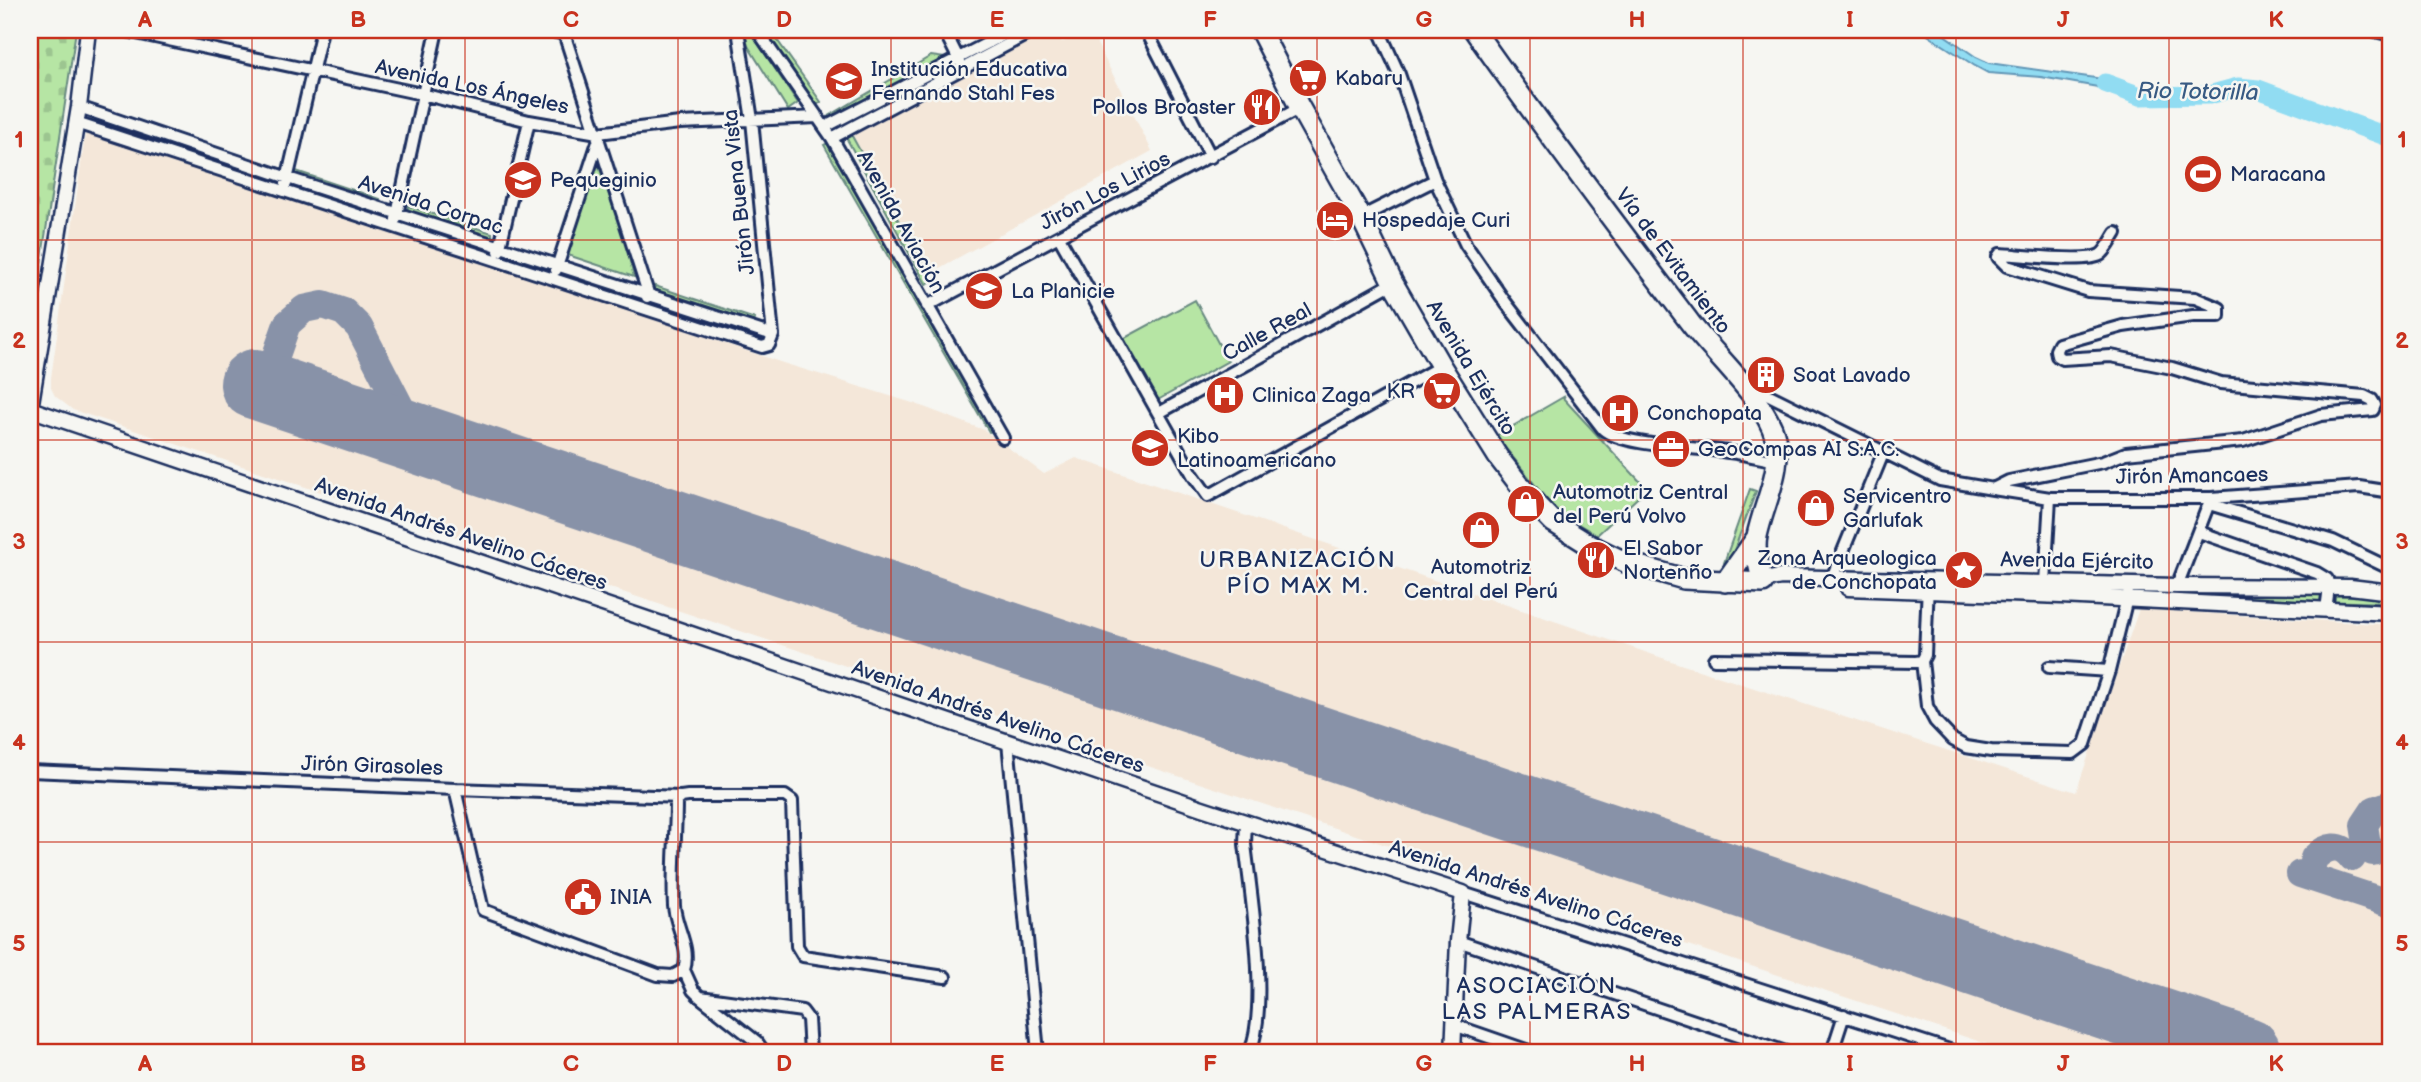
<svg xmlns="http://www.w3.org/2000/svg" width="2421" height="1082" viewBox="0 0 2421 1082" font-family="'Balsamiq Sans',sans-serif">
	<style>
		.built { fill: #f4e7d9 }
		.green { fill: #b6e5a4; stroke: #688a81; stroke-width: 2 }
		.cemetery { fill: url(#cemetery-stones); stroke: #688a81; stroke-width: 2 }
		.water { fill: #91dcf2; stroke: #6297b7; stroke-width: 2 }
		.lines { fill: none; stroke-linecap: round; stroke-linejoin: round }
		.river { stroke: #91dcf2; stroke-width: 19 }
		.taxiway { stroke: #8892a8; stroke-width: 28 }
		.runway { stroke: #8892a8; stroke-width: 70 }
		.street-casing { stroke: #1b2f5e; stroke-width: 16 }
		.secondary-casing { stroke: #1b2f5e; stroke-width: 19 }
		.highway-casing { stroke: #1b2f5e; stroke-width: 24 }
		.street { stroke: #f6f6f2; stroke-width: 10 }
		.secondary { stroke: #f6f6f2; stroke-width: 14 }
		.highway { stroke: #f6f6f2; stroke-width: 19 }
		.grid { fill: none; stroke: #c8321e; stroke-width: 2; stroke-opacity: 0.55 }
		.labels { text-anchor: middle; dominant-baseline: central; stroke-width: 5; stroke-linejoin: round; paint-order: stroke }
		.poi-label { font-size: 21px; fill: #1b2f5e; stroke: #f6f6f2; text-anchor: start }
		.street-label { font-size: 21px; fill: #1b2f5e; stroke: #f6f6f2 }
		.water-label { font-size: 23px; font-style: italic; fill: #385a83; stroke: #f6f6f2 }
		.neighbourhood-label { font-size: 23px; letter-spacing: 2px; fill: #1b2f5e; stroke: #f6f6f2 }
		.neatline { fill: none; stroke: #c8321e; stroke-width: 2.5 }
		.grid-label { font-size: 23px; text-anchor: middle; font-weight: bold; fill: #c8321e }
	</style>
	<defs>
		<pattern id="cemetery-stones" width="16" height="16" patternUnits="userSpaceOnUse" patternTransform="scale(1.75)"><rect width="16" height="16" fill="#b6e5a4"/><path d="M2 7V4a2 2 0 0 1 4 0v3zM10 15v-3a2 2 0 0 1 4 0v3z" fill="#9cc590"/></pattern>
	</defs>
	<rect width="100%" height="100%" fill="#f6f6f2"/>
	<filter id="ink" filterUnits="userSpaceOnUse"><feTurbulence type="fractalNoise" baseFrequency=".0143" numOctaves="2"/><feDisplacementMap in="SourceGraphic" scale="14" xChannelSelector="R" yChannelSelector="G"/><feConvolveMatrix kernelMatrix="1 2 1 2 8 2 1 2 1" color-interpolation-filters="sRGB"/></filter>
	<g filter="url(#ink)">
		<!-- built -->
		<path class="built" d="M 1049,30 L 1055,30 L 1062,42 L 1091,32 L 1152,151 L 932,272 L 927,271 L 852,134 Z
			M 86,129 L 783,363 L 916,404 L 984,430 L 1044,474 L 1076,458 L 1683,665 L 2076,792 L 2139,609 L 2391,625 L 2391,1052 L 2011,1052 L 73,410 L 55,396 L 51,388 L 51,378 Z"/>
		<!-- green -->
		<path class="green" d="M 741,30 L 749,30 L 798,103 L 788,110 L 743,38 Z
			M 763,30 L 770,30 L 821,102 L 815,106 Z
			M 931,56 L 945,58 L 838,117 L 829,116 Z
			M 95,120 L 270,175 L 269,181 L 93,124 Z
			M 847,127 L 932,281 L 926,284 L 842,130 Z
			M 830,142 L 995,431 L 989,432 L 824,145 Z
			M 594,152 L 625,241 L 634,277 L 565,254 Z
			M 296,171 L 380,199 L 380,202 L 294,177 Z
			M 408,206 L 492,233 L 492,236 L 490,239 L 407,211 Z
			M 655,286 L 755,319 L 754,325 L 653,293 Z
			M 1195,300 L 1228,361 L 1156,401 L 1123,339 Z
			M 656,302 L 752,334 L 752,338 L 653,307 Z
			M 1565,396 L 1563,398 L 1647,489 L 1597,535 L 1556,511 L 1496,436 Z
			M 1750,489 L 1756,491 L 1727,569 L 1724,563 Z
			M 2235,592 L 2391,597 L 2391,603 L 2234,599 L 2233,597 Z"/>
		<!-- cemetery -->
		<path class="cemetery" d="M 30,30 L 76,30 L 30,337 Z"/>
		<!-- water -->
		<path class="water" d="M 1920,30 L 1937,30 L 1976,57 L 1989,63 L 2103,79 L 2128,86 L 2128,95 L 2109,89 L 2041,77 L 1988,73 L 1975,66 Z"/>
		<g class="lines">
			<!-- river -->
			<path class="river" d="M 2105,83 L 2140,96 L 2209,95 L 2238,87 L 2258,89 L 2391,138"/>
			<!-- taxiway -->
			<path class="taxiway" d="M 265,387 L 287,324 L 304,309 L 323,305 L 344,312 L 359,327 L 407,420 L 426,441
				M 2373,852 L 2367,844 L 2364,825 L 2374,810 L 2391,804
				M 2300,874 L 2391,904
				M 2309,877 L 2314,858 C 2327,846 2340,842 2352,858"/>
			<!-- runway -->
			<path class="runway" d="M 255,384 L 2246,1052"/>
			<!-- street casing -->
			<g class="street-casing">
				<path id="street" d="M 122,30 L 422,94 L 529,121 L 598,133 L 680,123 L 818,117
					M 546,30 L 565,34
					M 563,30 L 648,293 L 647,297
					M 757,30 L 832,138 L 1003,438
					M 944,30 L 960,62
					M 1146,30 L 1211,157
					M 1379,30 L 1399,74 L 1435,180 L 1466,245 L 1506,303 L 1603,429 C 1623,447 1700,447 1729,452 C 1745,454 1761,458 1777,461
					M 2375,31 L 2391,35
					M 79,107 L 288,178 L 773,335
					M 76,123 L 762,347 L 769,345 L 773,335 L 752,120 L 738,30
					M 825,127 L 1013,30
					M 832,138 L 1035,30
					M 286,184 L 322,30
					M 1361,217 L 1435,180
					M 396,219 L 437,30
					M 1059,237 L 1193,475 L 1208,496 L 1441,366
					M 499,251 L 529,121
					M 556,270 L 599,139
					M 927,306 L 1300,108
					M 1749,385 L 1940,480 L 1993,489 L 2009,481 L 2103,462 L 2126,453 L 2243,441 L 2321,415 L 2373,410 L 2375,405 L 2372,400 L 2364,396 L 2221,383 L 2172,368 L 2111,356 L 2062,359 L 2057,356 L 2056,350 L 2059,344 L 2123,326 L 2193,316 L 2219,316 L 2219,308 L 2195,298 L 2088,291 L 2007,266 L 1998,257 L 2000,254 C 2020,255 2086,263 2100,255 C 2106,252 2112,239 2116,233
					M 1159,413 L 1393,283
					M 1993,489 L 2050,498 L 2211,498 L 2359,487 L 2391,492
					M 2209,504 L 2333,541 L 2391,569
					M 2199,532 L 2317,573 L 2327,579 L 2329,587 L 2326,610
					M 1832,578 L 1884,451
					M 2045,583 L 2050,498
					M 2177,586 L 2211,498
					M 1714,659 L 1916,662 L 1922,661 L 1925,655 L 1928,584
					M 1922,661 L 1927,706 L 1935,721 L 1953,740 L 1966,747 L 1991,751 L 2073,753 L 2085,744 L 2109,671 L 2128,594
					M 2049,667 L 2109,671
					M 1008,742 L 1038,1052
					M 30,771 L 455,789 L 483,910 L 658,975 L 673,976 L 684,970 C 691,947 676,929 674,906 C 672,872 676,836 676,801 L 681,797 L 688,796 L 785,796 L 792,801 L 797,946 L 803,956 L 945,977
					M 455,789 L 681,797
					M 1246,822 L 1245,844 C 1251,896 1269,1005 1250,1052
					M 1463,893 L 1956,1052
					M 1458,941 L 1786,1052
					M 684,970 L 693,990 L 700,997 L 802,1011 L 808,1019 L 810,1052
					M 700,997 L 757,1042 L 764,1052
					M 1454,1025 L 1532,1052
					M 1832,1052 L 1844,1015"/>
			</g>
			<!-- secondary casing -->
			<g class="secondary-casing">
				<path id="secondary" d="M 88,30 L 79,107 L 30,409 L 1202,808 L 1463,893 L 1458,941 L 1453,1052
					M 1763,583 L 1770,579 L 1781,577 L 2177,586 L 2350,587 L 2391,592
					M 1848,588 L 2061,596 L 2391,613"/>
			</g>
			<!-- highway casing -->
			<g class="highway-casing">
				<path id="highway" d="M 1260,30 L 1300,108 L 1361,217 L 1393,283 L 1441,366 L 1498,457 L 1529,497 L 1553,522 L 1588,544 L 1625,562 L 1684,579 L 1763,583 C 1759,567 1754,552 1757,536 C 1764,501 1787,464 1772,428 C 1757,393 1715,355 1691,324 C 1617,226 1544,130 1474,30
					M 1725,582 L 1757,537"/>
			</g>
			<!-- street -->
			<use href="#street" class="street"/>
			<!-- secondary -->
			<use href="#secondary" class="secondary"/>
			<!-- highway -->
			<use href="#highway" class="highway"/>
		</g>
	</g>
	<!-- grid -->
	<path class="grid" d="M 252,30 L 252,1052M 465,30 L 465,1052M 678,30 L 678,1052M 891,30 L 891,1052M 1104,30 L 1104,1052M 1317,30 L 1317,1052M 1530,30 L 1530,1052M 1743,30 L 1743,1052M 1956,30 L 1956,1052M 2169,30 L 2169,1052M 30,240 L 2391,240M 30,440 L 2391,440M 30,642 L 2391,642M 30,842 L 2391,842"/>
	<!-- icons -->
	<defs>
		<g id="supermarket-disc" transform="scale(2.0125)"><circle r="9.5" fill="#c8321e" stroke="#f6f6f2"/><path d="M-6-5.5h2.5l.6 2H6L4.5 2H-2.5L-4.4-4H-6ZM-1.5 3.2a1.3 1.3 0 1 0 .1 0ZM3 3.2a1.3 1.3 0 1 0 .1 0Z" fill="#fff"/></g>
		<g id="school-disc" transform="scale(2.0125)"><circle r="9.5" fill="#c8321e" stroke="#f6f6f2"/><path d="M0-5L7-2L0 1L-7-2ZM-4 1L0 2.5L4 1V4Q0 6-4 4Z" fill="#fff"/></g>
		<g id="restaurant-disc" transform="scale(2.0125)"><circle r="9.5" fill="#c8321e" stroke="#f6f6f2"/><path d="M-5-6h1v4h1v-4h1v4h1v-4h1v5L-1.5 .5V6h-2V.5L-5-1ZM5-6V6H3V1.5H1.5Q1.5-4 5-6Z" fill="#fff"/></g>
		<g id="stadium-disc" transform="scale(2.0125)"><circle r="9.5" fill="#c8321e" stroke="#f6f6f2"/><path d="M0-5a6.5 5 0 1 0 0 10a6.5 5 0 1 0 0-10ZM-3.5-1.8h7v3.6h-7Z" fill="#fff"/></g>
		<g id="hotel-disc" transform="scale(2.0125)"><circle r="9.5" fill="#c8321e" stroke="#f6f6f2"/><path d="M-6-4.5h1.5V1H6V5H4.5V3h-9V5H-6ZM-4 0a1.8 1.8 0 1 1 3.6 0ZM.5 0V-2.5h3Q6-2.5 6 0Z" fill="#fff"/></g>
		<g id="building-disc" transform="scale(2.0125)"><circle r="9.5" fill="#c8321e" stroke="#f6f6f2"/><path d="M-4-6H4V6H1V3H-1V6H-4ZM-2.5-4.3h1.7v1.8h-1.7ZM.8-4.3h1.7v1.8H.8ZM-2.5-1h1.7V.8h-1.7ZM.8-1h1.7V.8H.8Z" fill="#fff"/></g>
		<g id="hospital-disc" transform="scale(2.0125)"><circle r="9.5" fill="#c8321e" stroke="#f6f6f2"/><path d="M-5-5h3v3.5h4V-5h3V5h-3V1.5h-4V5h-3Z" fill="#fff"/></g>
		<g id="office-disc" transform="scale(2.0125)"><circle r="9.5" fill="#c8321e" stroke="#f6f6f2"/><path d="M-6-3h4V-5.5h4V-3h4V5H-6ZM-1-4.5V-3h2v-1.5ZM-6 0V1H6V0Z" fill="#fff"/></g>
		<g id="shop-disc" transform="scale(2.0125)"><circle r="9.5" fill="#c8321e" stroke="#f6f6f2"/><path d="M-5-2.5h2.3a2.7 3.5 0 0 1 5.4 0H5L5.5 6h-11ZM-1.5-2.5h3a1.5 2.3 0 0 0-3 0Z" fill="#fff"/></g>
		<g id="sight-disc" transform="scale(2.0125)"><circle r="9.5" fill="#c8321e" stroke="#f6f6f2"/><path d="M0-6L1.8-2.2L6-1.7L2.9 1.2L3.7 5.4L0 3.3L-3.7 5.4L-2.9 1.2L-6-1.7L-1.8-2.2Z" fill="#fff"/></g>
		<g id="civic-disc" transform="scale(2.0125)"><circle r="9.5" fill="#c8321e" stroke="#f6f6f2"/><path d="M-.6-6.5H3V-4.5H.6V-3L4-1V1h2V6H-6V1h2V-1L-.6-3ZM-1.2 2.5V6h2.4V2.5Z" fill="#fff"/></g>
	</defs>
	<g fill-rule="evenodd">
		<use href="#supermarket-disc" x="1308" y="78"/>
		<use href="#school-disc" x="844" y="81"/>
		<use href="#restaurant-disc" x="1262" y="107"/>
		<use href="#stadium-disc" x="2203" y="174"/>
		<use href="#school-disc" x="523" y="180"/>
		<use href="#hotel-disc" x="1335" y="220"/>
		<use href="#school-disc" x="984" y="291"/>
		<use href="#building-disc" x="1766" y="375"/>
		<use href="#supermarket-disc" x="1442" y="391"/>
		<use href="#hospital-disc" x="1225" y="395"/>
		<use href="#hospital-disc" x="1620" y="413"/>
		<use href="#school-disc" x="1150" y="448"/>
		<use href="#office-disc" x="1671" y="449"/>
		<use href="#shop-disc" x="1526" y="504"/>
		<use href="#shop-disc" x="1816" y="508"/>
		<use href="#shop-disc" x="1481" y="530"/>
		<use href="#restaurant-disc" x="1596" y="560"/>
		<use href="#sight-disc" x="1964" y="570"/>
		<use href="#civic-disc" x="583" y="897"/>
	</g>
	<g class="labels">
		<!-- poi labels -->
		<g class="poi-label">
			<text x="871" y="69">Institución Educativa<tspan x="871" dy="24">Fernando Stahl Fes</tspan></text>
			<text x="1335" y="78">Kabaru</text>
			<text x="1235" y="107" text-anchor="end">Pollos Broaster</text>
			<text x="2230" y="174">Maracana</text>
			<text x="550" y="180">Pequeginio</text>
			<text x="1362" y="220">Hospedaje Curi</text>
			<text x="1011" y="291">La Planicie</text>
			<text x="1793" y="375">Soat Lavado</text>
			<text x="1415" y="391" text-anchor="end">KR</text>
			<text x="1252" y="395">Clinica Zaga</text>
			<text x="1647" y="413">Conchopata</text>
			<text x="1177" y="436">Kibo<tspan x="1177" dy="24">Latinoamericano</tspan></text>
			<text x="1698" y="449">GeoCompas AI S.A.C.</text>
			<text x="1553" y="492">Automotriz Central<tspan x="1553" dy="24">del Perú Volvo</tspan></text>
			<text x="1843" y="496">Servicentro<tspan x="1843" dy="24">Garlufak</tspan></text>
			<text x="1623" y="548">El Sabor<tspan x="1623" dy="24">Nortenño</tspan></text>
			<text x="1937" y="558" text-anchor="end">Zona Arqueologica<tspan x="1937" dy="24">de Conchopata</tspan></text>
			<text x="1481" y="567" text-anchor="middle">Automotriz<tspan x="1481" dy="24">Central del Perú</tspan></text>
			<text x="610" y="897">INIA</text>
		</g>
		<!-- street labels -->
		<g class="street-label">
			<text transform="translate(472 87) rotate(12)">Avenida Los Ángeles</text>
			<text transform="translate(1105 191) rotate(-28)">Jirón Los Lirios</text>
			<text transform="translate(739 192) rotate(-96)">Jirón Buena Vista</text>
			<text transform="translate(431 205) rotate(18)">Avenida Corpac</text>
			<text transform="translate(901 222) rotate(61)">Avenida Aviación</text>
			<text transform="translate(1673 261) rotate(53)">Vía de Evitamiento</text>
			<text transform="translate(1267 332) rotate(-29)">Calle Real</text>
			<text transform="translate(1471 368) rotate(59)">Avenida Ejército</text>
			<text transform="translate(2192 476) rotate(-1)">Jirón Amancaes</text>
			<text transform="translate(461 534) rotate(19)">Avenida Andrés Avelino Cáceres</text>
			<text transform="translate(2077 561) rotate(1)">Avenida Ejército</text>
			<text transform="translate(998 717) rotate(19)">Avenida Andrés Avelino Cáceres</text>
			<text transform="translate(372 766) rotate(2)">Jirón Girasoles</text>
			<text transform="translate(1536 894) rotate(18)">Avenida Andrés Avelino Cáceres</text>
		</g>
		<!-- water labels -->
		<g class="water-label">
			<text transform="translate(2198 92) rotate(1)">Rio Totorilla</text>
		</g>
		<!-- neighbourhood labels -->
		<g class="neighbourhood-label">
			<text x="1298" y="560">URBANIZACIÓN<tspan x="1298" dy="26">PÍO MAX M.</tspan></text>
			<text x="1537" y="986">ASOCIACIÓN<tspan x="1537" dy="26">LAS PALMERAS</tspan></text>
		</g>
	</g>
	<!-- margin -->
	<rect width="2421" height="1082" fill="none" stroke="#f6f6f2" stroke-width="77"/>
	<rect x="38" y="38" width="2344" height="1006" class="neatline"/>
	<g class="grid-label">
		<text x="145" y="27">A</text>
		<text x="358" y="27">B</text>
		<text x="571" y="27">C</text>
		<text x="784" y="27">D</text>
		<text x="997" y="27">E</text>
		<text x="1210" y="27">F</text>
		<text x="1424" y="27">G</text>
		<text x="1637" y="27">H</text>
		<text x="1850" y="27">I</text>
		<text x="2063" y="27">J</text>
		<text x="2276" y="27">K</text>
		<text x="19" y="147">1</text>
		<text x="2402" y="147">1</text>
		<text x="19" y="348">2</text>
		<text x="2402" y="348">2</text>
		<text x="19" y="549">3</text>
		<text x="2402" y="549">3</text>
		<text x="19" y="750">4</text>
		<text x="2402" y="750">4</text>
		<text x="19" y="951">5</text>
		<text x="2402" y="951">5</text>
		<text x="145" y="1071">A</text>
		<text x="358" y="1071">B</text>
		<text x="571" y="1071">C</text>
		<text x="784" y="1071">D</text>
		<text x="997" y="1071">E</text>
		<text x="1210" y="1071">F</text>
		<text x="1424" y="1071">G</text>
		<text x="1637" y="1071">H</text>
		<text x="1850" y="1071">I</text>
		<text x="2063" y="1071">J</text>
		<text x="2276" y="1071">K</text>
	</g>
</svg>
